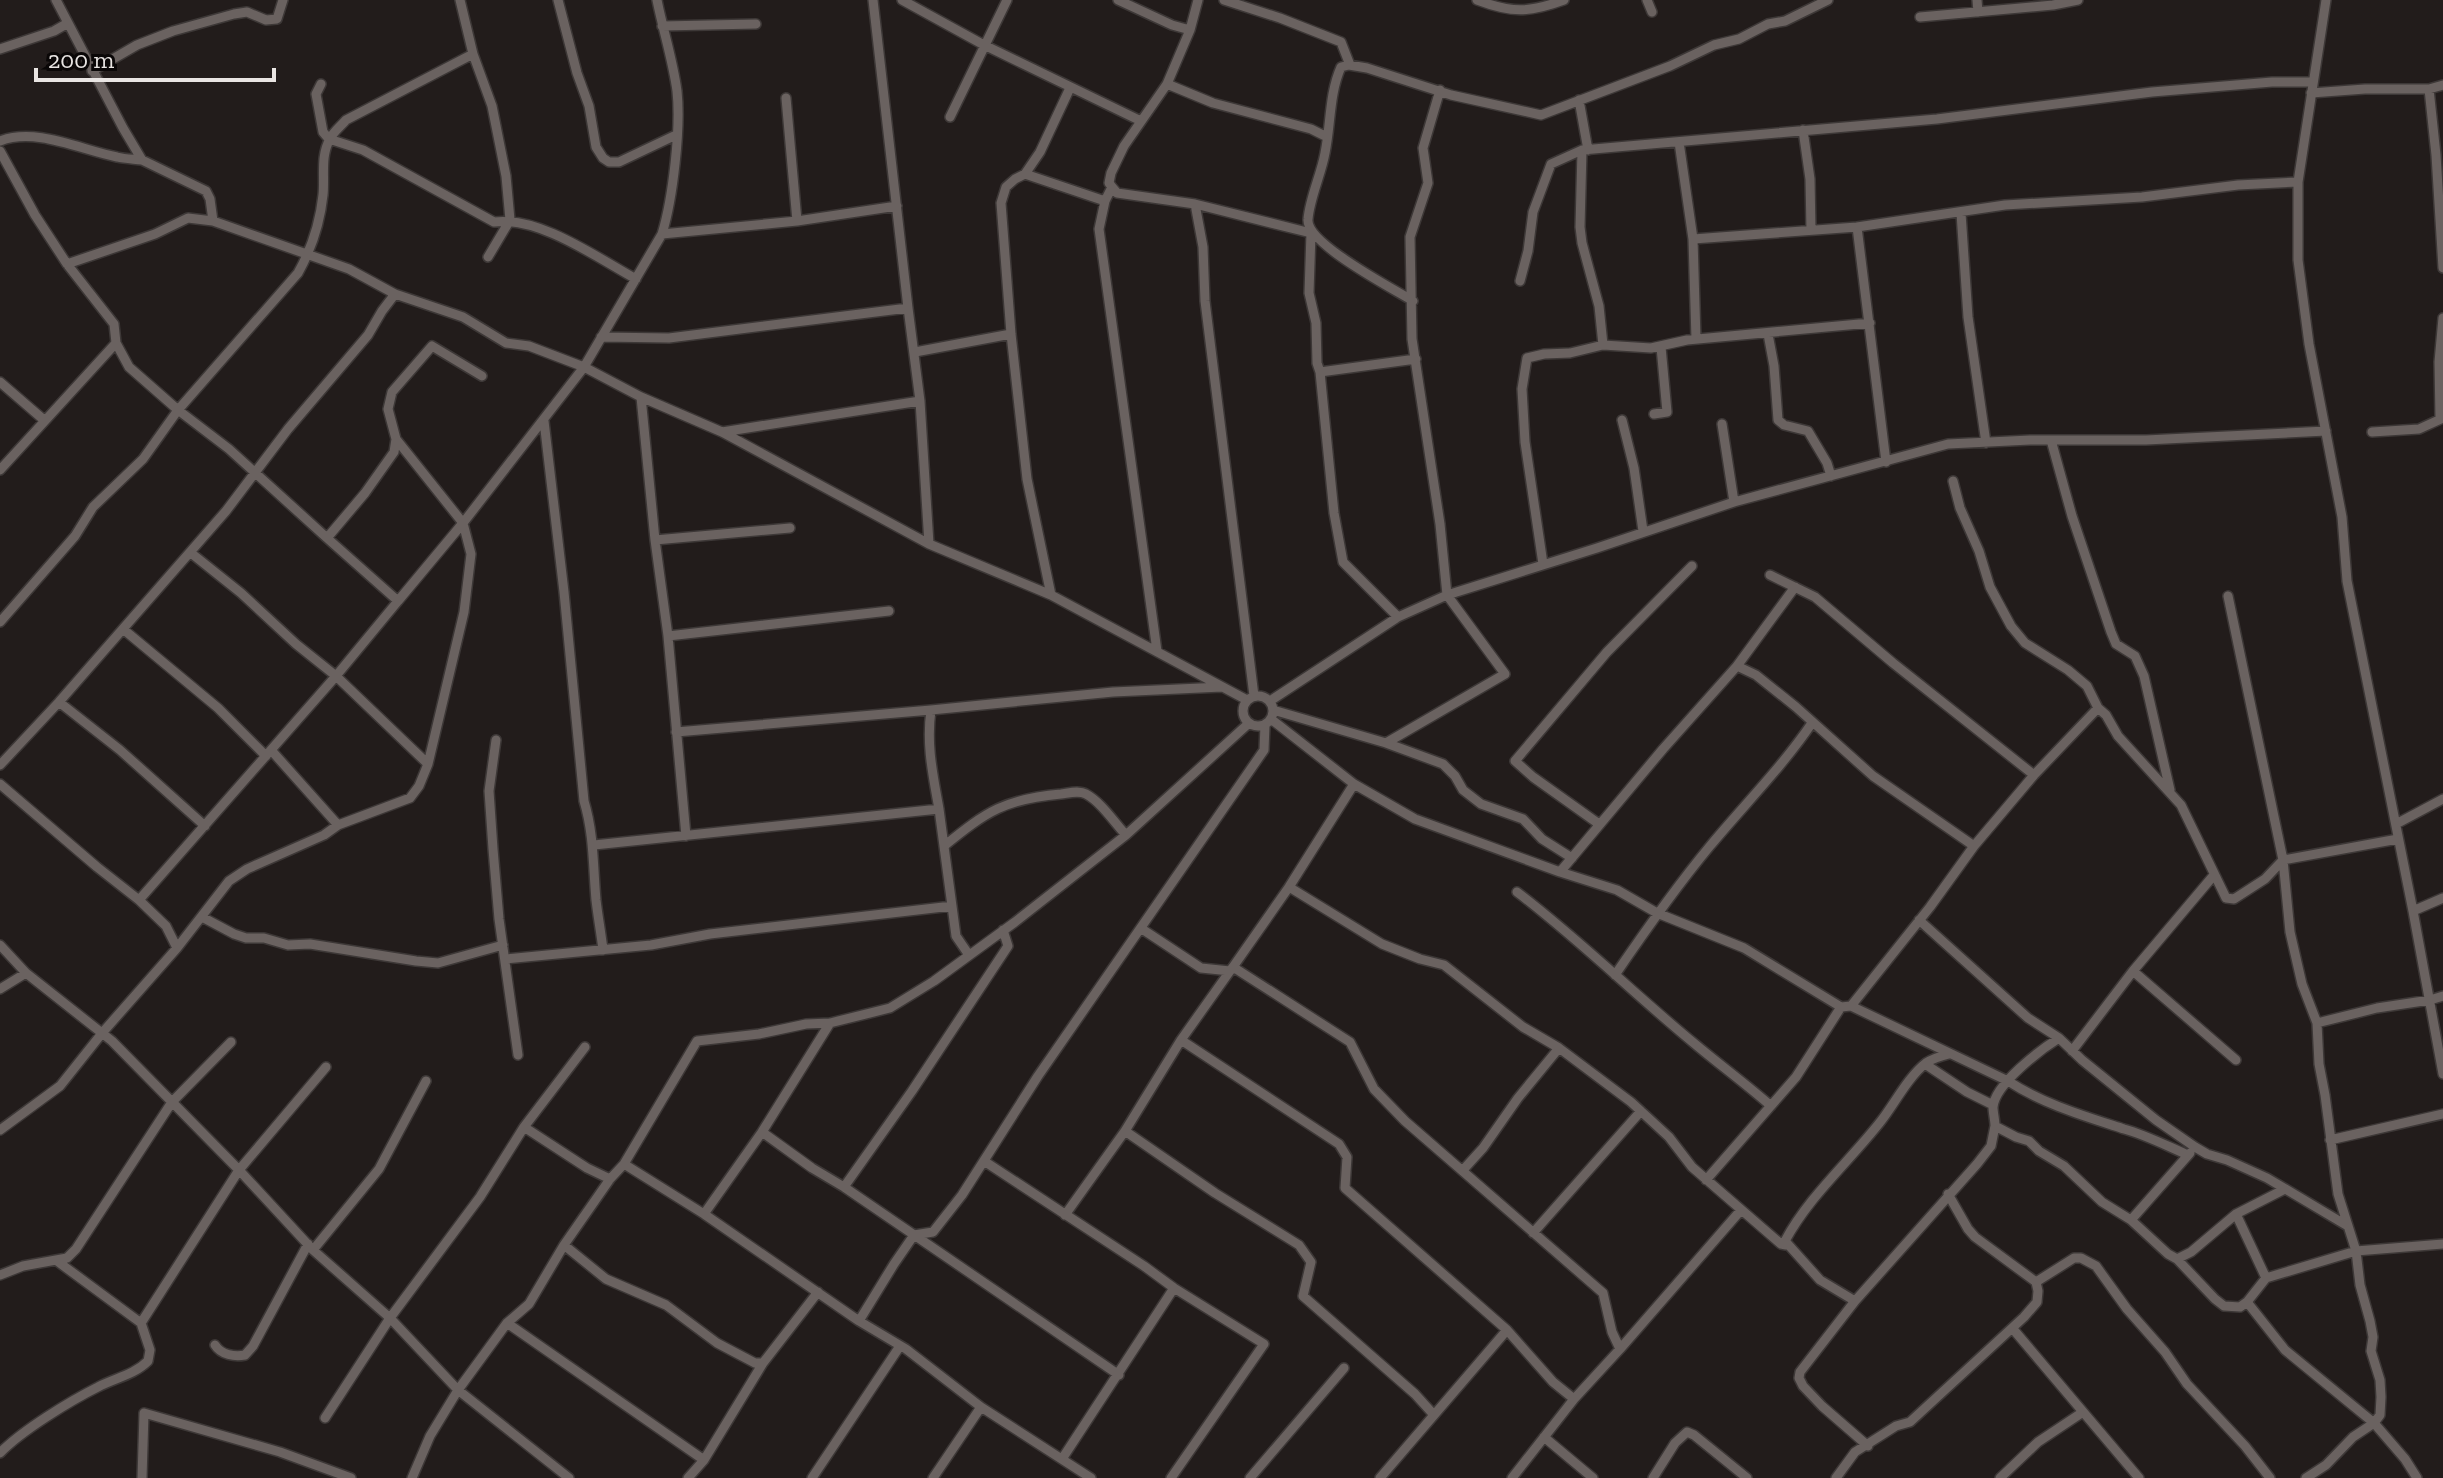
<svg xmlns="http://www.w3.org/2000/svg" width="2443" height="1478" viewBox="0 0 2443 1478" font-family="'Zilla Slab',serif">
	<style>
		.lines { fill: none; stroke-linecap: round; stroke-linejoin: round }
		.minor-casing { stroke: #3d3837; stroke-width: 12 }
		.minor { stroke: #6a6260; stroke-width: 9 }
	</style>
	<rect width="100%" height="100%" fill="#221c1b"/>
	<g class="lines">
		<!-- minor casing -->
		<g class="minor-casing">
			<path id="minor" d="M 56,0 L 123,128 L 142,160 L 206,191 L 210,199 L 213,221
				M 460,0 L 473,54 L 492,106 L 506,176 L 510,220 L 488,257
				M 558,0 L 577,73 L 589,106 L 596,147 L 603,158 L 609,162 L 619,162 L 676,135
				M 657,0 C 663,30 673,61 677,91 C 681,128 673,198 662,234 L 584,367 L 641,397 L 722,432 L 929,544 L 1051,595
				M 873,0 L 908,308 L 920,401 L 929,544
				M 902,0 L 984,45 L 1141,121
				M 1118,0 L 1172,25 L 1190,30
				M 1224,0 L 1280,18 L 1341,42 L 1350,65
				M 1477,0 C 1511,13 1529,13 1564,0
				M 1647,0 L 1652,12
				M 1977,0 L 1978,12
				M 2326,0 L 2298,182 L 2298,260 L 2309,344 L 2342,517 L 2347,581 L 2413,911 L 2443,1074
				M 1920,17 L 2053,5 L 2078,0
				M 662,26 L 756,24
				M 0,49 L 54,31 L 68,23
				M 92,71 L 137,45 L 173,31 L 234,14 L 247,12 L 266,20 L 277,19 L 283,0
				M 321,84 L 316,94 L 323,132 L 329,139 L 363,150 L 494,222 C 539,216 596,257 636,279
				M 1167,84 L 1213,103 L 1311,129 L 1327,137
				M 1070,88 L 1040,152 L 1025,174 L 1015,179 L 1006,187 L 1001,203 L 1011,334 L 1027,479 L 1051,595 L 1247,700
				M 2429,89 L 2436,155 L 2443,268
				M 1440,90 L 1423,148 L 1428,183 L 1410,237 L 1412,339 L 1440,524 L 1447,595 L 1505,674 L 1386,743 L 1443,764 L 1455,776 L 1463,790 L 1481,804 L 1523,819 L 1542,839 L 1572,858
				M 2311,93 L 2365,89 L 2429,89 L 2443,85
				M 786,98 L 797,221
				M 1579,100 L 1588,150
				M 950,117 L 1007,0
				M 1803,130 L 1810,179 L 1811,230
				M 0,141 C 36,127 81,150 117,157 C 125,159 134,159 142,160
				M 1679,142 L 1693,239 L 1696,339
				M 1582,150 L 1580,227 L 1582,243 L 1599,306 L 1603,345
				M 0,151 L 35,215 L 67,264 L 114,324 L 116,343 L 129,367 L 178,410 L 229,449 L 327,538 L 365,493 L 394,452 L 396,439
				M 1025,174 L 1105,201
				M 1112,187 L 1117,193 L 1195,204 L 1311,233 L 1309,293 L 1316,323 L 1317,363 L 1320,372 L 1334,513 L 1343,562 L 1398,617
				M 1195,204 L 1203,247 L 1205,301 L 1254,696
				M 1961,213 L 1968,317 L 1986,443
				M 1857,227 L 2005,205 L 2142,197 L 2238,185 L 2298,182
				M 662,234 L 797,221 L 897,206
				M 1693,239 L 1857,227 L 1886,462
				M 1520,281 L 1528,251 L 1533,212 L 1551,164 L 1582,150 L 1937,119 L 2152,92 L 2272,82 L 2313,82
				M 1413,301 C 1392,288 1305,243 1308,219 C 1310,197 1321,175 1325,153 C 1331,124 1329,94 1341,67 L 1349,65 L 1367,68 L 1451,95 L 1541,115 L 1670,66 L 1714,45 L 1739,39 L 1768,24 L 1785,21 L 1828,0
				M 1768,334 L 1774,366 L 1778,420 L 1784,425 L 1808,431 L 1827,463 L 1831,476
				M 601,337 L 669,338 L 908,308
				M 915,352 L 1011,334
				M 1320,372 L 1416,359
				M 0,382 L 44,420
				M 641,397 L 655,540 L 668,636 L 686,836
				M 1654,414 L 1667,412 L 1661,347
				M 2440,419 L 2439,362 L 2443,318
				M 1622,420 L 1634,468 L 1643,531
				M 544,421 L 564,592 L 584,801 C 594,834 593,866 596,900 C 598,917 601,933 603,950
				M 1722,424 L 1734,502
				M 722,432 L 920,401
				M 2372,432 L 2419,429 L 2443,418
				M 2051,440 L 2072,516 L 2111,632 L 2116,644 L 2135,656 L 2144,676 L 2170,790
				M 0,470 L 116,343
				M 1953,481 L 1960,508 L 1979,551 L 1990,587 L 2011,626 L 2025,643 L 2068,670 L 2087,686 L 2098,708 L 2106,715 L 2118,736 L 2181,805 L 2226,898 L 2234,899 L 2265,879 L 2283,860 L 2398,839
				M 327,538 L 398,601 L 463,523 L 396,439 L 388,409 L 392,392 L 432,346 L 482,376
				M 655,540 L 790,528
				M 191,553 L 241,593 L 296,644 L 336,676 L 428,764
				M 1543,564 L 1525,442 L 1522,389 L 1527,358 L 1544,354 L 1570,353 L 1603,345 L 1651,348 L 1687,340 L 1870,323
				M 1770,575 L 1815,597 L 1893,663 L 2034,775
				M 2228,596 L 2283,860 L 2290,932 L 2302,984 L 2317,1023 L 2319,1064 L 2325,1095 L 2338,1194 L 2356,1251 L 2360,1285 L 2370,1321 L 2373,1337 L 2371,1351 L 2380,1380 L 2381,1397 L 2380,1415 L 2374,1423 L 2353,1437 L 2326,1465 L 2306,1478
				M 0,622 L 75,536 L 93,507 L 143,459 L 178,410 L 298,273 C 312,248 320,223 323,195 C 325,177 320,156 330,139 C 333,132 341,126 346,120 L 473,54
				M 123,629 L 218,708 L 266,756
				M 668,636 L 889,611
				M 1157,651 L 1099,229 L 1105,201 L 1112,187 L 1109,183 L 1111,173 L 1124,146 L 1167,84 L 1190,30 L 1198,0
				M 1737,666 L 1795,587
				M1243 711a15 15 0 1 1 30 0a15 15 0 1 1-30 0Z
				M 1270,701 L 1398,617 L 1447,595 L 1597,548 L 1734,502 L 1948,444 L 2030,440 L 2146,440 L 2326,431
				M 59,702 L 120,750 L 205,826
				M 931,710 C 926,745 933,775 939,809
				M 1273,710 L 1386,743
				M 1271,719 L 1354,784 L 1415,819 L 1560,872 L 1617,890 L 1657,913 L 1744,948 L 1841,1007 L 1851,1006 L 2008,1081 C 2043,1104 2084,1116 2124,1129 C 2146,1135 2167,1146 2188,1155
				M 676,732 L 931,710 L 1113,692 L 1222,687
				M 496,740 L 489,791 L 493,849 L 499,919 L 518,1055
				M 271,750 L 338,825
				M 0,765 L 59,702 L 226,511 L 288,429 L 368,335 L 382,311 L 395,294
				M 0,784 L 97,867 L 139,900 L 166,926 L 177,948
				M 1599,824 L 1533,777 L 1515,761 L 1607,652 L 1692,566
				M 2396,824 L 2443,799
				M 594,845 L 939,809 L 956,936 L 969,955
				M 944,846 C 987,811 1005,799 1061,794 C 1069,793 1079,790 1086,794 C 1101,802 1114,822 1126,835
				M 1560,872 L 1663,749 L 1737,666 L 1756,675 L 1796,707 L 1873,776 L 1974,846
				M 1289,887 L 1382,944 L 1420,959 L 1444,965 L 1523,1027 L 1559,1048 L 1631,1102 L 1669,1137 L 1692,1167 L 1781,1244 L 1786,1245 L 1785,1241 C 1809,1196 1849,1162 1881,1121 C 1895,1103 1908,1077 1926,1063 C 1933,1058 1941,1056 1949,1054
				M 1517,892 C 1579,939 1634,994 1695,1044 C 1720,1065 1746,1084 1771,1106
				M 139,900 L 336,676 L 398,601
				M 2413,911 L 2443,898
				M 202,917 L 234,934 L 246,938 L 264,938 L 288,945 L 310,944 L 416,961 L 438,963 L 503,945
				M 1919,920 L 2028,1018 L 2059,1038
				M 1142,929 L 1201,968 L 1230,971 L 1233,967 L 1350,1042 L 1374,1089 L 1405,1121 L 1603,1293 L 1612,1332 L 1620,1349
				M 0,945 L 26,973 L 112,1041 L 239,1170 L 313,1250 L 390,1318 L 458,1390 L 569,1478
				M 505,959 L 651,945 L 710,934 L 952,906
				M 1233,967 L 1289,887 L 1354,784
				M 2133,971 L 2236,1060
				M 1615,975 C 1645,931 1676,887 1710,846 C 1744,805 1782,767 1812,723
				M 0,989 L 26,973
				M 1851,1006 L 1930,907 L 1974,846 L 2034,775 L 2098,708
				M 2317,1023 L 2377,1008 L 2430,1000 L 2443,996
				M 1181,1040 L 1339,1144 L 1347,1157 L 1345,1188 L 1507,1330 L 1553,1382 L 1574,1399
				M 2072,1051 L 2133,971 L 2214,875
				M 1925,1064 L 1967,1092 L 1993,1105
				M 524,1127 L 587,1168 L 610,1179
				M 0,1130 L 60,1086 L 103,1032 L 177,948 L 229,881 L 247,869 L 324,835 L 338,825 L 410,798 L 419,786 L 428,764 L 464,612 L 471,554 L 463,523 L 584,367 L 529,346 L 506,343 L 463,317 L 395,294 L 349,269 L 213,221 L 188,218 L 155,234 L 67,264
				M 1125,1131 L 1215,1193 L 1299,1245 L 1311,1262 L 1303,1296 L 1415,1394 L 1434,1415
				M 762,1132 L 812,1168 L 844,1187 L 1119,1375
				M 2330,1140 L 2443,1114
				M 984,1161 L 1144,1266 L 1174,1288 L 1264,1344 L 1171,1478
				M 624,1164 L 704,1214 L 859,1321 L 906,1349 L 981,1407
				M 1463,1170 L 1483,1148 L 1518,1098 L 1559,1048
				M 1706,1180 L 1796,1077 L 1841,1007
				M 844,1187 L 912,1091 L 1008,946 L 1003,930
				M 704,1214 L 762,1132 L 830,1023
				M 2236,1214 L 2266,1278
				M 1065,1215 L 1125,1131 L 1181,1040 L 1230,971
				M 2131,1220 L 2190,1153
				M 2346,1225 L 2267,1178 L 2227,1160 L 2207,1154 L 2195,1147 L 2156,1120 L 2082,1060 L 2059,1038 C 2040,1050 1995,1084 1993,1107 C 1993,1113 1995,1120 1995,1126 L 2016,1137 L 2029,1141 L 2039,1151 L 2064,1166 L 2102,1202 L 2131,1220 L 2168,1254 L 2177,1259 L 2215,1299 L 2224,1306 L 2240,1307 L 2247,1302 L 2266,1278 L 2356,1251 L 2443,1244
				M 1533,1233 L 1641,1111
				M 1785,1241 L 1820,1280 L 1855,1301
				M 564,1245 L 606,1279 L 666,1305 L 717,1343 L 755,1363 L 763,1363
				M 313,1250 L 379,1169 L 426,1081
				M 2177,1259 L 2191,1252 L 2236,1214 L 2285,1189
				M 0,1275 L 23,1266 L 67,1258 L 76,1249 L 172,1102 L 231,1042
				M 2036,1282 L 2074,1258 L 2081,1258 L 2096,1266 L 2127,1309 L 2165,1352 L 2187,1384 L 2245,1446 L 2270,1478
				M 2247,1302 L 2285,1350 L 2374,1423 L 2405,1459 L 2417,1478
				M 859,1321 L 894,1264 L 914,1235 L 933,1232 L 962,1195 L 1038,1076 L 1264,750 L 1265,725
				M 141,1323 L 239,1170 L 326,1067
				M 507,1323 L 704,1460
				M 2013,1329 L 2139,1478
				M 215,1345 C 221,1355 235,1357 245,1355 L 253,1346 L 308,1244
				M 325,1418 L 390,1318 L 480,1197 L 524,1127 L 585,1047
				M 1544,1437 L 1593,1478
				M 1868,1446 L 1822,1406 L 1803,1386 L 1799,1378 L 1800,1372 L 1855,1301 L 1977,1164 L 1991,1146 L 1995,1126
				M 0,1453 C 21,1431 70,1401 98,1387 C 115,1378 134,1375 148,1361 L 150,1350 L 141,1323 L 57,1261
				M 1062,1459 L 1174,1288
				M 142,1478 L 144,1413 L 280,1452 L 351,1478
				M 412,1478 L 430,1436 L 458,1390 L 507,1323 L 529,1304 L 564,1245 L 610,1179 L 624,1164 L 697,1041 L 759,1034 L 806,1024 L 830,1023 L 890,1008 L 934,981 L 1015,922 L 1126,835 L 1248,724
				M 688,1478 L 704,1460 L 763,1363 L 818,1292
				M 812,1478 L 900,1346
				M 933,1478 L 981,1407 L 1091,1478
				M 1250,1478 L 1344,1368
				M 1380,1478 L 1507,1330
				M 1512,1478 L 1574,1399 L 1620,1349 L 1741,1210
				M 1653,1478 L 1675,1443 L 1687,1432 L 1694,1435 L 1747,1478
				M 1836,1478 L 1855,1452 L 1896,1426 L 1910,1422 L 2024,1317 L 2037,1302 L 2038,1291 L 2036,1282 L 1975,1237 L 1968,1229 L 1948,1194
				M 2000,1478 L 2038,1442 L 2083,1412"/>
		</g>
		<!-- minor -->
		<use href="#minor" class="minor"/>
	</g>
	<!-- scale -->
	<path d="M36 68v12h238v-12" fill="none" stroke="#e9e5e3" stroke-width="4"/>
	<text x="48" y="68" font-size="24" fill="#e9e5e3" stroke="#0a0707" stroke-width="6" paint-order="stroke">200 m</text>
</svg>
